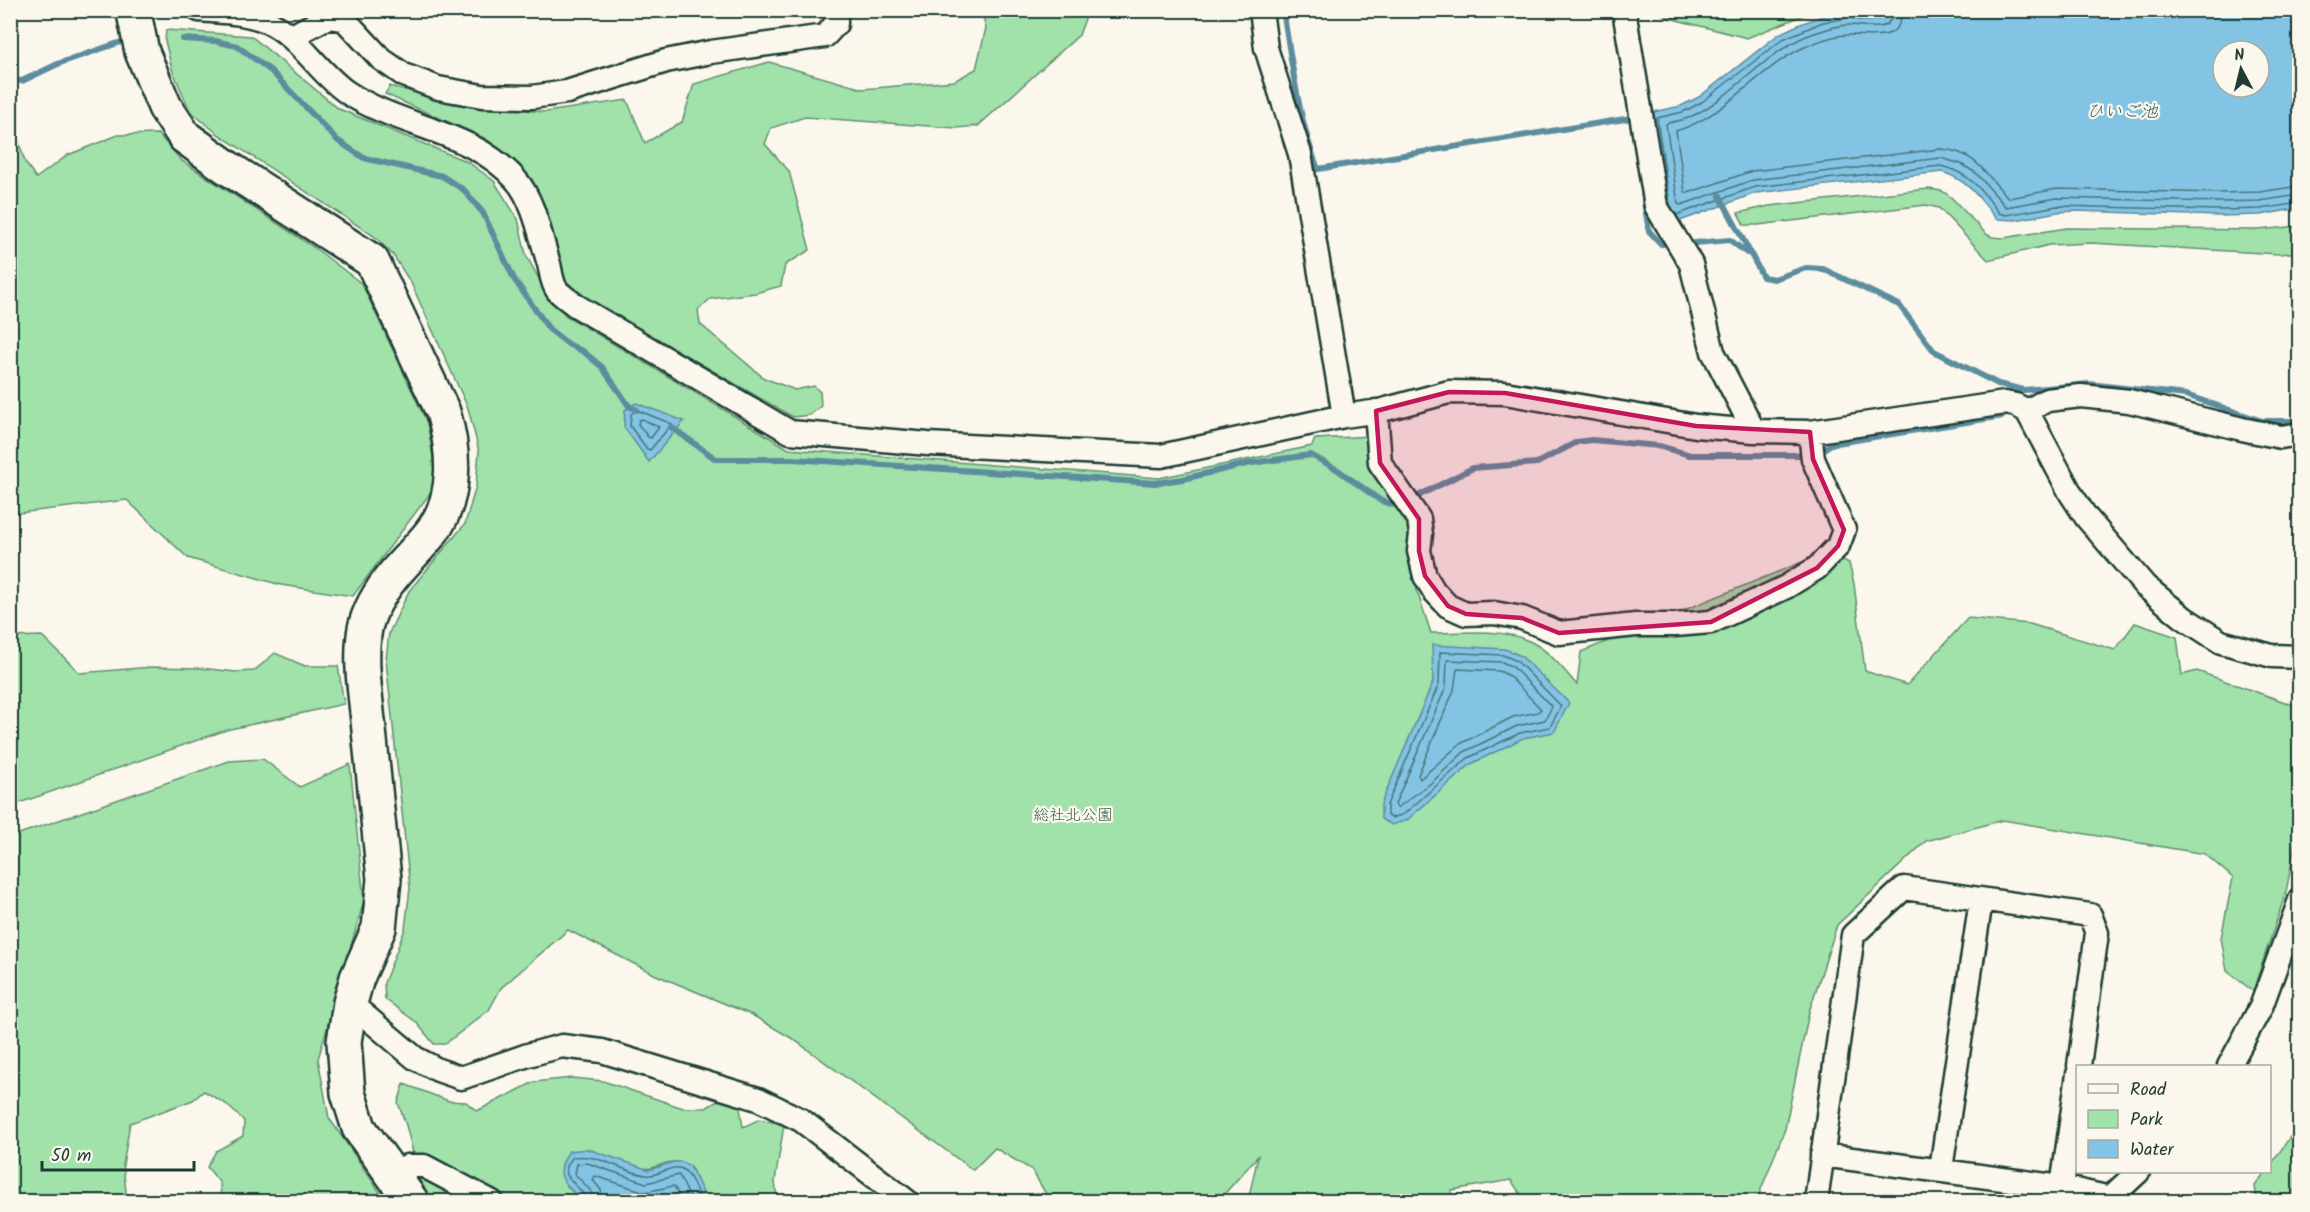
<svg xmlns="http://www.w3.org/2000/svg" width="2310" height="1212" viewBox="0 0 2310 1212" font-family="Kalam,'Klee One',sans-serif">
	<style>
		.green { fill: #a1e1aa; stroke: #608f6f; stroke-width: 1.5 }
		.water { fill: #83c3e4; stroke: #5b8d9e; stroke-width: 1.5; fill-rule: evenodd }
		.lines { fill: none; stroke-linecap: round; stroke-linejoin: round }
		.shore { stroke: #47737a; stroke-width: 1.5 }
		.stream { stroke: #5b8d9e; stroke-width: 6 }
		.street-casing { stroke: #1f3d34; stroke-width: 27 }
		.secondary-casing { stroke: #1f3d34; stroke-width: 38 }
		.street { stroke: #fbf7ec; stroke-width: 22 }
		.secondary { stroke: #fbf7ec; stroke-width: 33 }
		.marked { fill: #c2185b; fill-opacity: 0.2; stroke: #c2185b; stroke-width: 4.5; stroke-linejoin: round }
		.labels { text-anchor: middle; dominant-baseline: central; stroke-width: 4.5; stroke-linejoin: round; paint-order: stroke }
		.park-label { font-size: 16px; fill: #395e4c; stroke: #fbf7ec }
		.water-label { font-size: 18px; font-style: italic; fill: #385e60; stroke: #fbf7ec }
	</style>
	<rect width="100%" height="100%" fill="#fbf7ec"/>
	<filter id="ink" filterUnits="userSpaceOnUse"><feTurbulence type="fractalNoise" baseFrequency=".0167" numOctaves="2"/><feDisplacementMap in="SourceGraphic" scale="12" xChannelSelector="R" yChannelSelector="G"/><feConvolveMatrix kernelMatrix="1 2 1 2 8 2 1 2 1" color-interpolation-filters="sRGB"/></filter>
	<g filter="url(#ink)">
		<!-- green -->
		<path class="green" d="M 981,11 L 1088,11 L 1079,35 L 978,126 L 956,128 L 805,117 L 771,128 L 765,144 L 789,171 L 810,250 L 785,265 L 781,286 L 755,293 L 710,299 L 698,310 L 700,324 L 764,378 L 795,390 L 814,386 L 820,392 L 821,406 L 810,415 L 793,417 L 564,285 L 543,207 L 520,165 L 486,139 L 385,94 L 390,86 L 457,104 L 546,112 L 627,100 L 645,143 L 682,122 L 694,84 L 769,62 L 863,89 L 954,81 L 976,69 L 986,28 Z
			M 1657,11 L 1814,11 L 1747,38 L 1669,18 Z
			M 166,30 L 251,36 L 339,109 L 468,162 L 494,181 L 518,219 L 526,255 L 544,288 L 565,315 L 789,449 L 1159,478 L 1312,446 L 1315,439 L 1371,436 L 1407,510 L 1417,591 L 1431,633 C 1462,633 1501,628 1529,641 C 1548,649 1564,670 1577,685 L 1581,652 L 1812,558 L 1832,554 L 1849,563 L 1854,584 L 1865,671 L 1907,685 L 1968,618 L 2030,624 L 2115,650 L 2135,623 L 2177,637 L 2182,675 L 2197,671 L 2299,707 L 2299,825 L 2286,892 L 2253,991 L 2227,971 L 2221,938 L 2233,878 L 2205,854 L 2003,820 L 1926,841 L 1837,925 L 1809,1012 L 1785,1129 L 1756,1202 L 1523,1201 L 1524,1199 L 1511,1180 L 1452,1190 L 1449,1201 L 1248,1201 L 1258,1156 L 1218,1201 L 1050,1201 L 1032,1170 L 995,1148 L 973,1170 L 793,1039 L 752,1015 L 656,975 L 568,930 L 501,988 L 489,1010 L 445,1044 L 434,1044 L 416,1022 L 385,999 L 384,983 L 405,929 L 410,888 L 386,660 L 389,633 L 409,591 L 465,524 L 476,486 L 479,451 L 468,408 L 411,283 L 393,255 L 374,236 L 218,134 L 190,111 L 172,69 L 165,41 Z
			M 10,113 L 25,162 L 36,178 L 68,155 L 118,135 L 158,134 L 182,161 L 315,248 L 362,284 L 428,425 L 437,484 L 353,596 L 281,585 L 188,558 L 127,500 L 11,514 Z
			M 1928,189 L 1942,191 L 1951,197 L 1986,234 L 1992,237 L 2003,238 L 2067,228 L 2258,230 L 2299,226 L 2299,252 L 2279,254 L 2091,243 L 2049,245 L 1988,260 L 1939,208 L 1926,205 L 1758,225 L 1744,225 L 1738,213 L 1769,206 Z
			M 42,636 L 80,673 L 152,667 L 200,668 L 236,672 L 254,671 L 275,653 L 305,666 L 338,666 L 344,704 L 226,730 L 11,806 L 11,637 Z
			M 263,759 L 300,787 L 350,764 L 364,901 L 318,1059 L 329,1118 L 386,1201 L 221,1201 L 220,1183 L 207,1167 L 216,1151 L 243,1136 L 244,1121 L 226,1104 L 204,1091 L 193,1100 L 130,1123 L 123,1165 L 127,1201 L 11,1201 L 10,837 L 229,761 Z
			M 572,1078 L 603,1081 L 683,1108 L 706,1108 L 724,1097 L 739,1102 L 743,1127 L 760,1119 L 784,1125 L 775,1181 L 777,1201 L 707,1201 L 690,1166 C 686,1165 680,1162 675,1162 C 662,1161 656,1171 639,1168 L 566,1185 L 582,1201 L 431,1201 L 422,1188 L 406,1125 L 398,1103 L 404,1084 L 449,1101 L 466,1102 L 477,1111 L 534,1082 Z
			M 2299,1124 L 2299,1201 L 2257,1201 L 2255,1186 L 2265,1172 L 2270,1172 L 2270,1166 Z"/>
		<!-- water -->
		<path class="water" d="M 1900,10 L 2299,11 L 2300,208 L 2260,215 L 2219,216 L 2077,211 L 2057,212 L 2016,220 L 1996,219 C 1980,198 1968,180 1942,172 L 1756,193 L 1672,224 L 1664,208 L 1649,113 L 1681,106 L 1699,97 L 1779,34 L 1798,25 L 1822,16 L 1846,13 L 1872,14 ZM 2223,51 L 2259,51 L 2259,87 L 2223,87 Z
			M 636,403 L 684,421 L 649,462 L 624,427 L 625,410 Z
			M 1432,645 L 1505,649 L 1521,656 L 1569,703 L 1554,732 L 1523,738 L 1471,764 L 1407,820 L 1392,825 L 1381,819 L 1381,804 L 1433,682 Z
			M 588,1149 L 649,1170 L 674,1162 L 682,1162 L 690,1166 L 707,1201 L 582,1201 C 565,1184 552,1176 569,1151 Z"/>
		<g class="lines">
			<!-- shore -->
			<path class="shore" d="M 1893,10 C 1892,36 1864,25 1849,25 C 1836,25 1821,31 1809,35 C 1763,53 1733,98 1688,118 C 1681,121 1673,121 1666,124 L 1678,204 L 1681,205 L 1753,180 L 1941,158 L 1961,164 L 1976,173 L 2006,207 L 2057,198 L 2219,202 L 2259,201 L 2300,195
				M 1902,10 C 1901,45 1870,34 1848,35 C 1836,35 1824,39 1812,44 C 1761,63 1730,115 1676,131 L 1685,192 L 1688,193 L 1752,171 L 1941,149 C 1979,152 1986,177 2009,198 L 2057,189 L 2219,193 L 2259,192 L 2300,186
				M 1670,204 L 1657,118 L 1683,112 L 1702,102 L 1783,39 L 1823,22 L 1843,19 L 1848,16 C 1858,21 1875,23 1885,16 L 1886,10
				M 1676,215 L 1755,187 L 1941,166 C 1969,172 1983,191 1999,213 L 2006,215 L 2057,206 L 2219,210 L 2260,209 L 2300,203
				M 637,410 L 672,424 L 650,450 L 647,449 L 630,426 L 631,414 Z
				M 642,419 L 659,427 L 651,438 L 648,437 L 638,424 L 639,420 Z
				M 1440,652 L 1503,655 L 1517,661 L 1561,706 L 1550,727 L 1520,733 L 1468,758 L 1404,814 L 1392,818 L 1387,815 L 1387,805 L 1439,684 Z
				M 1447,660 L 1502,662 L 1513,667 L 1552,707 L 1545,720 L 1517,726 L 1464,752 L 1431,783 L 1397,808 L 1395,804 L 1446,687 Z
				M 1457,669 L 1499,671 L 1508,675 L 1541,709 L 1538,712 L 1513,717 L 1460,744 L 1420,779 L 1418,775 L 1454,690 Z
				M 586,1202 C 584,1183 553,1180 573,1157 C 601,1153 620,1172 646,1175 C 658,1177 671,1164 682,1169 C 691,1173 697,1193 701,1202
				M 594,1202 L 591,1191 L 575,1174 L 577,1164 L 587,1163 L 646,1183 L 679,1175 L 692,1202
				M 603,1202 L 601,1190 L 593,1180 L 595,1176 L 645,1192 L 674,1186 L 682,1202"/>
			<!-- stream -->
			<path class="stream" d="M 1283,10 C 1292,63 1298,119 1318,169 L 1631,118
				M 1605,10 L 1615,16 L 1616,23
				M 183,39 L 215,41 L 237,46 L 271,71 L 337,140 L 364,158 L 442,176 L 464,190 L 483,213 L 514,279 L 549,329 L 568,344 L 584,352 L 602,367 L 629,406 L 637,410
				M 10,80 L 22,81 L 60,63 L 124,41
				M 1720,196 L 1763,277 L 1774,279 L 1806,268 L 1823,269 L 1899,305 L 1934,351 L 1998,384 L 2024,390 L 2089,384 L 2186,395 L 2262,421 L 2300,421
				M 1644,201 L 1649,231 L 1661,244 L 1663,244
				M 1695,243 L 1730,240 L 1747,253
				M 2013,399 L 2019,389
				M 671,427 L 716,459 L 793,459 L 1155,483 L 1183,479 L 1251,463 L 1311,455 L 1338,470 L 1381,501 L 1395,505 L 1416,497 L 1473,468 L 1537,463 L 1577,442 L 1592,440 L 1659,446 L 1690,455 L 1808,455
				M 1818,453 L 1831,444 L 2003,416 L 2008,408"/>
			<!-- street casing -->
			<g class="street-casing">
				<path id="street" d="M 199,10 C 221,12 245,12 266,21 C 299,35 318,73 348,93 C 401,128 472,130 516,180 C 534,200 541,239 549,264 C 551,272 552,284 557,290 C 562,296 569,300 575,305 L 790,432 L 928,444 L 1161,456 L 1344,416 L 1379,411 L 1449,392 L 1505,393 L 1696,426 L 1754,431 L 1810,432 L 2005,403 L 2016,405 L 2027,411 L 2071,494 L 2086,517 L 2145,586 L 2184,618 L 2221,642 L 2272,656 L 2300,657
					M 1261,10 L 1266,48 L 1300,154 L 1344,416
					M 1624,10 L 1656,206 L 1691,264 L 1713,352 L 1754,431
					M 290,37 L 328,17 L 344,19 L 381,59 L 404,75 L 438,88 L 482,96 L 532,97 L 567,92 L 666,61 L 711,52 L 825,36 L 836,24 L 836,10
					M 1376,411 L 1380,463 L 1419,519 L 1421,534 L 1419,551 L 1425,576 L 1434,591 L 1448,606 L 1466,614 L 1494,613 L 1522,618 L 1559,633 L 1636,625 L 1675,625 L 1711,622 L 1786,587 L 1817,568 L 1838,546 L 1844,530 L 1813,459 L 1810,432
					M 2027,411 L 2047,400 L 2081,396 L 2129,401 L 2242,429 L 2281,437 L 2300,434
					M 350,1003 L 415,1058 L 438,1070 L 461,1078 L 528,1055 L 562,1046 L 602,1051 L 758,1099 L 801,1120 L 908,1202
					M 2229,1066 L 2261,1007 L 2300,900
					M 1822,1155 L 2062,1187 L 2110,1198
					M 1941,1169 L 1981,900
					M 390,1173 L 407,1166 L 424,1166 L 492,1202
					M 2062,1187 L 2078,1074
					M 1816,1202 L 1853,935 L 1904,888 L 2090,915 L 2097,933 L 2079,1066
					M 2110,1202 L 2110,1198 L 2138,1172"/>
			</g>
			<!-- secondary casing -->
			<g class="secondary-casing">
				<path id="secondary" d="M 134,13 L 142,52 L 165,107 L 185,137 L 225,166 L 372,261 L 443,412 C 454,449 458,496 433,530 C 420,548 402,563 388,582 C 377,597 366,615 364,635 C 360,666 366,699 369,730 C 374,780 379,830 384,879 L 379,928 L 357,978 L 350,1003 L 344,1042 L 348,1093 L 359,1128 L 412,1202"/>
			</g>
			<!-- street -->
			<use href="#street" class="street"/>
			<!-- secondary -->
			<use href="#secondary" class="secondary"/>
		</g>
	</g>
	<!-- marked area -->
	<path class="marked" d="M 1449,392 L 1505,393 L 1696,426 L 1810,432 L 1813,459 L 1844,530 L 1838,546 L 1817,568 L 1711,622 L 1559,633 L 1522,618 L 1466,614 L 1448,606 L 1425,576 L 1419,551 L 1419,519 L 1380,463 L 1376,411 Z"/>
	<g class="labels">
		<!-- park labels -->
		<g class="park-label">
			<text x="1073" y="815">総社北公園</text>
		</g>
		<!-- water labels -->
		<g class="water-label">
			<text x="2122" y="112">ひいご池</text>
		</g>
	</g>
	<!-- margin -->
	<rect width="2310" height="1212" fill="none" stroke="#fbf7ec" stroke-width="36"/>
	<rect x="18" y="18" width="2274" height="1176" fill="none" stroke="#1f3d34" stroke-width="2" filter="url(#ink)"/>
	<!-- legend -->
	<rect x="2076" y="1065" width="195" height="108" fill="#fbf7ec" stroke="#a3ada2" stroke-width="1.5"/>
	<rect x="2088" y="1084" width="30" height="9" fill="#fbf7ec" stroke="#a3ada2" stroke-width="1.5"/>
	<text x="2130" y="1095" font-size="18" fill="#1f3d34">Road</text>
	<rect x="2088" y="1110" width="30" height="18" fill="#a1e1aa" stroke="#a3ada2" stroke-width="1.5"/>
	<text x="2130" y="1125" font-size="18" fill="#1f3d34">Park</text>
	<rect x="2088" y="1140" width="30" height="18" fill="#83c3e4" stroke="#a3ada2" stroke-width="1.5"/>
	<text x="2130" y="1155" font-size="18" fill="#1f3d34">Water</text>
	<!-- north arrow -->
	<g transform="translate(2241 69) rotate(353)"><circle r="28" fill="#fbf7ec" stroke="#a3ada2" stroke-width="1.5"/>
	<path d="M0-4.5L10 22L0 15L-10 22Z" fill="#1f3d34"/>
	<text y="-9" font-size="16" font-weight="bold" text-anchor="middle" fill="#1f3d34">N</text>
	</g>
	<!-- scale -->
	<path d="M42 1161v9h152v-9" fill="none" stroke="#1f3d34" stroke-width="3"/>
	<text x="51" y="1161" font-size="18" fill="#1f3d34" stroke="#fbf7ec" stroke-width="4.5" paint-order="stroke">50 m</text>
</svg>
